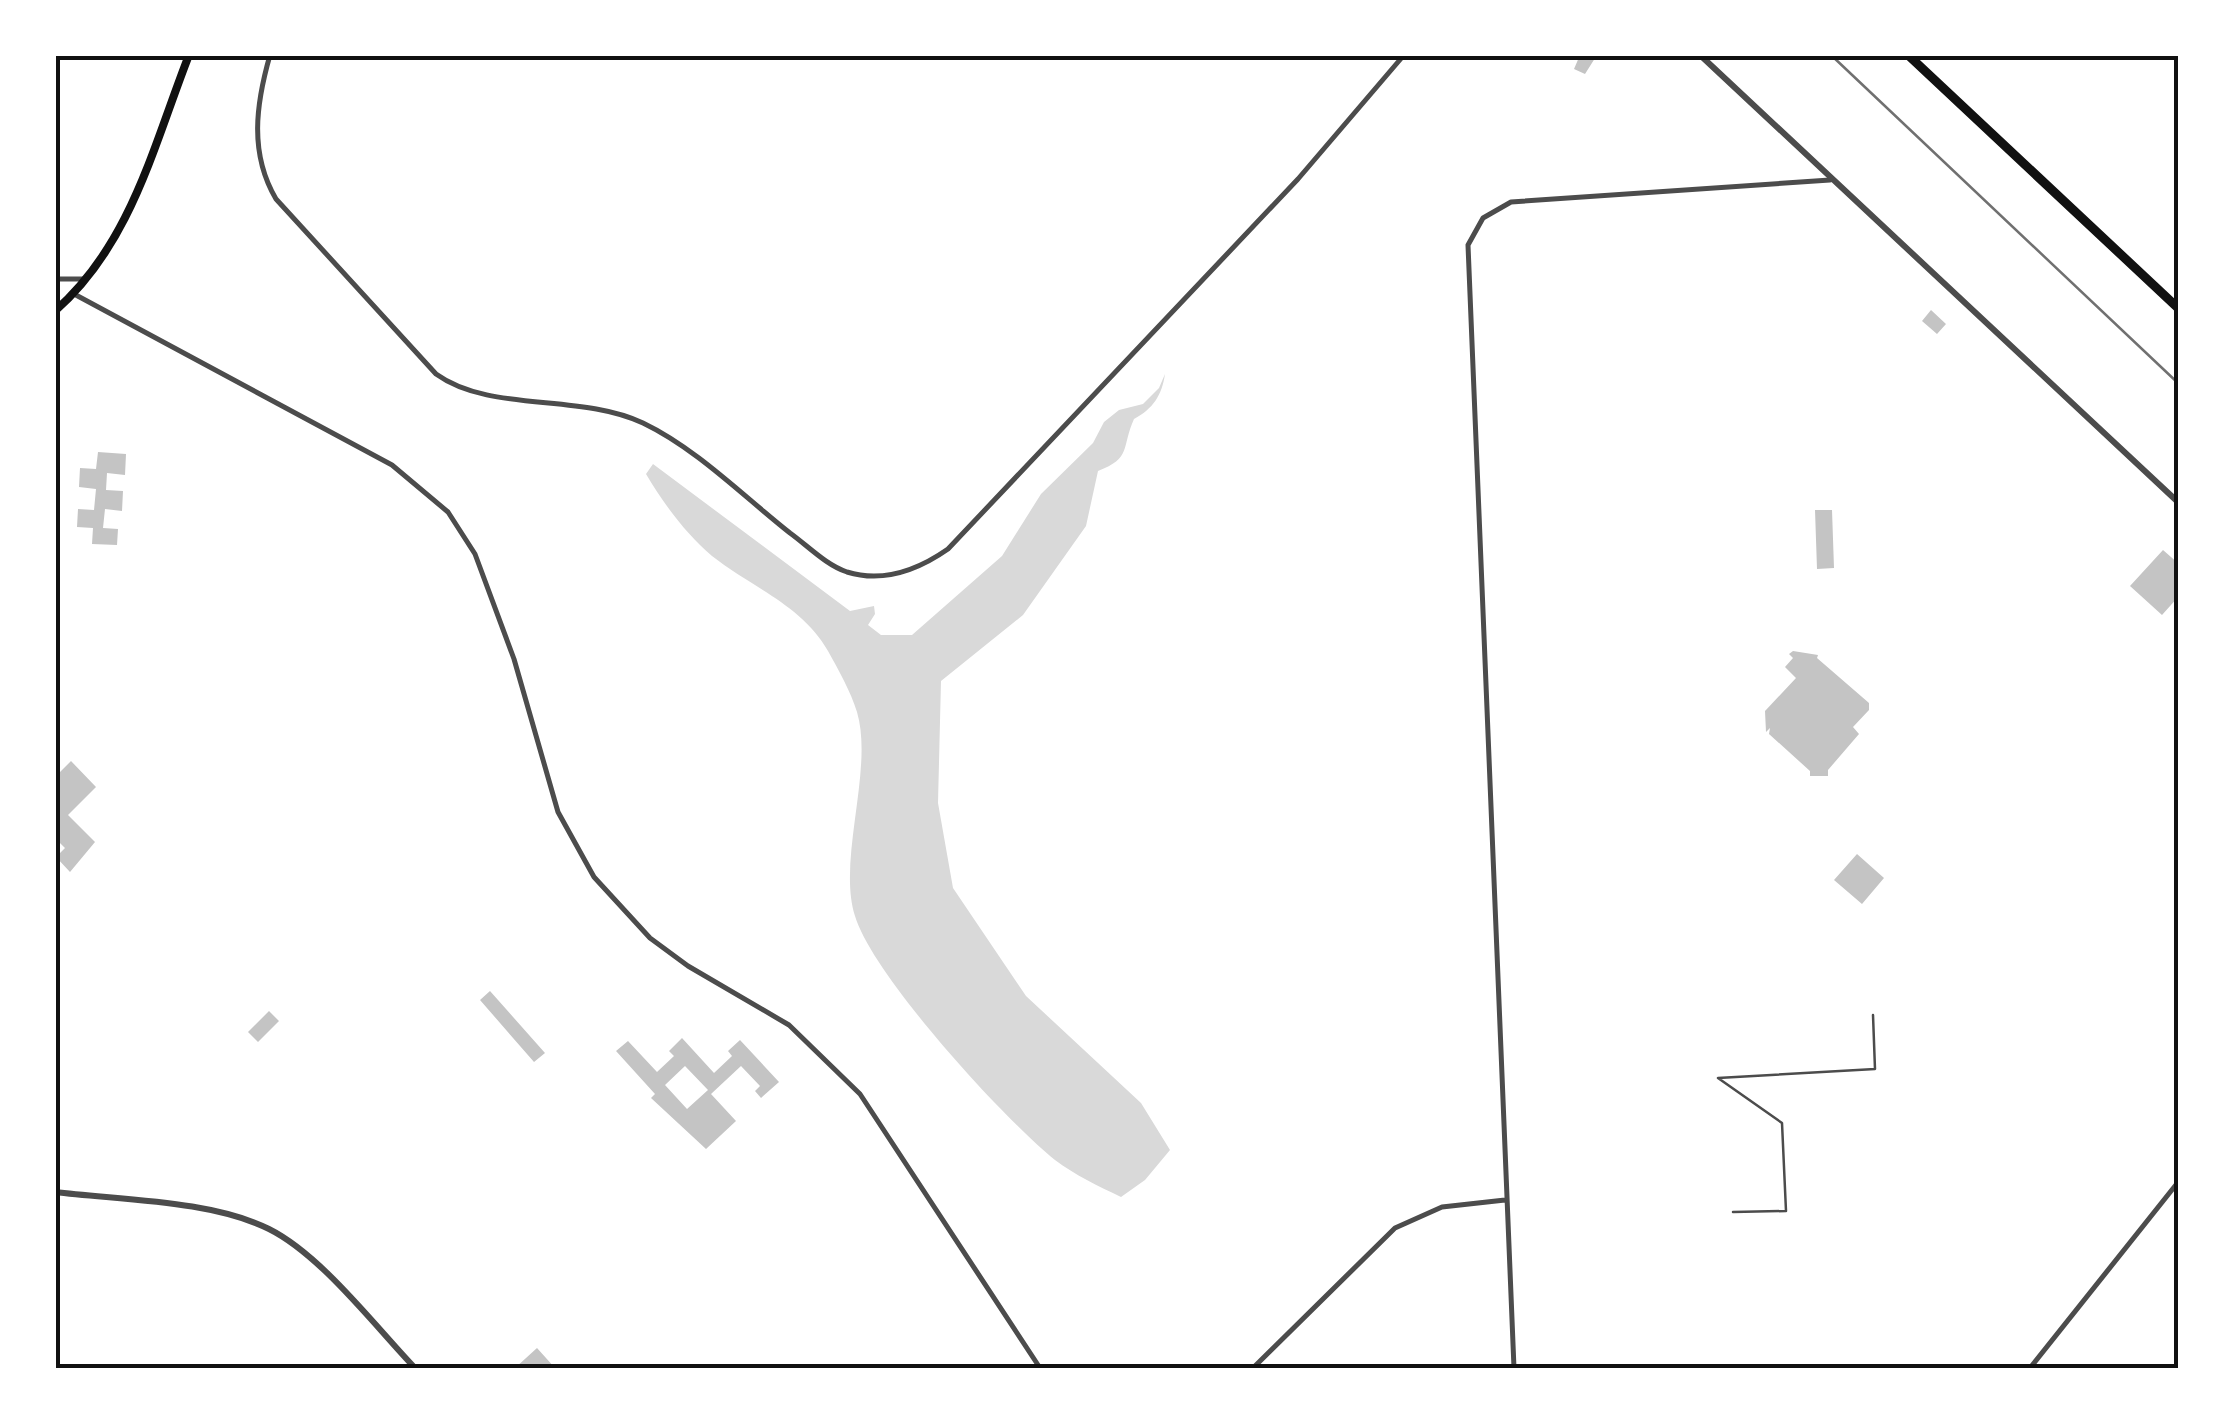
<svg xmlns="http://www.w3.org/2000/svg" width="2234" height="1423" viewBox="0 0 2234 1423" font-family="Georgia,serif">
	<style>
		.water { fill: #d9d9d9 }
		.building { fill: #c4c4c4; fill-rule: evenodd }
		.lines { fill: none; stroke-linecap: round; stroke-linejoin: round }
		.service { stroke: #4c4c4c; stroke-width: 2.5 }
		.minor { stroke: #4c4c4c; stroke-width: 5 }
		.tertiary { stroke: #4c4c4c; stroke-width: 6 }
		.secondary { stroke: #111; stroke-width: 8 }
		.primary { stroke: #111; stroke-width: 9 }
		.tram { stroke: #707070; stroke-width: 2.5 }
		.neatline { fill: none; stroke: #111; stroke-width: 4 }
	</style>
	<rect width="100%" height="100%" fill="#fff"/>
	<!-- water -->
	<path class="water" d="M 1165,374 C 1162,395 1153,409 1134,419 C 1121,448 1132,458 1098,471 L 1086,526 L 1023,615 L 941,681 L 938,803 L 953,888 L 1026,996 L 1141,1103 L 1170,1150 L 1145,1180 L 1121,1197 C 1098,1186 1075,1175 1055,1160 C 1004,1119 873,976 855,916 C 837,860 874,769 857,712 C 851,692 838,669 828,651 C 802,605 751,587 712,556 C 686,534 663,503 646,474 L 653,464 L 850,611 L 874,606 L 875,614 L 868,625 L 881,635 L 912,635 L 1002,556 L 1041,494 L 1093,443 L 1104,422 L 1119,410 L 1143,404 L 1159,388 Z"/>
	<!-- building -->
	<path class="building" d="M 1580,55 L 1597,55 L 1585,74 L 1574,69 Z
		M 1931,310 L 1946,324 L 1937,334 L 1922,321 Z
		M 98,452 L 126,454 L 125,475 L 107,473 L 106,490 L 123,491 L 122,511 L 105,509 L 103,528 L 118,529 L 117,545 L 92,544 L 93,528 L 77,527 L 78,509 L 94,510 L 96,489 L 79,487 L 80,468 L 96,469 Z
		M 1815,510 L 1832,510 L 1834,568 L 1817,569 Z
		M 2163,550 L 2179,564 L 2179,596 L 2162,615 L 2130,586 Z
		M 1793,651 L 1818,655 L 1817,658 L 1869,703 L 1869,710 L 1853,727 L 1859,734 L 1828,770 L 1828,776 L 1810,776 L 1810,771 L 1769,734 L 1770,728 L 1766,732 L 1765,711 L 1796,678 L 1785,667 L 1793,658 L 1789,654 Z
		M 71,761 L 96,787 L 68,815 L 95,842 L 70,872 L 56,857 L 65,848 L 55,838 L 55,777 Z
		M 1857,854 L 1884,878 L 1862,904 L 1834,880 Z
		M 490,991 L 545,1053 L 534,1062 L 480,1000 Z
		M 269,1011 L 279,1021 L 258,1042 L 248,1032 Z
		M 682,1038 L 714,1073 L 732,1056 L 728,1051 L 740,1040 L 779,1082 L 761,1098 L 755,1091 L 760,1086 L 741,1066 L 711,1094 L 736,1121 L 706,1149 L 651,1098 L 655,1094 L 616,1051 L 628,1041 L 657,1072 L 674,1056 L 669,1051 ZM 685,1066 L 708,1090 L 687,1109 L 665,1085 Z
		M 537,1348 L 555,1368 L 515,1368 Z"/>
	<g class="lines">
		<!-- service -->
		<path class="service" d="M 1733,1212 L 1786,1211 L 1782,1123 L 1718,1078 L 1875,1069 L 1873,1015"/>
		<!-- minor -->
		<path class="minor" d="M 270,55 C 256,104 249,153 276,199 L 436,374 C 490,413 580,393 643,423 C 697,449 743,496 790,533 C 808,546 826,565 847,572 C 883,583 918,570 948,549 L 1298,179 L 1404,55
			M 55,279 L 85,279
			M 74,294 L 392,465 L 448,512 L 475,554 L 514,659 L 558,812 L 594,877 L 650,938 L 688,966 L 789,1025 L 860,1094 L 1040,1368
			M 1253,1368 L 1395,1228 L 1442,1207 L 1505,1200
			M 1514,1368 L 1468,245 L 1483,218 L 1511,202 L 1830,180
			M 2030,1368 L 2179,1181"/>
		<!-- tertiary -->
		<path class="tertiary" d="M 1700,55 L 2179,503
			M 55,1192 C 119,1200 211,1200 269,1229 C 321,1255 374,1325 415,1368"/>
		<!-- secondary -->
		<path class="secondary" d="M 55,311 C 131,244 153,147 189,55"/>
		<!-- primary -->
		<path class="primary" d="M 1908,55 L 2179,309"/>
		<!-- tram -->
		<path class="tram" d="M 1831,55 L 2179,384"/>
	</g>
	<!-- border -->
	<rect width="2234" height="1423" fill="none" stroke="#ffffff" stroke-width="115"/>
	<rect x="58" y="58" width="2118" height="1308" class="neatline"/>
</svg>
